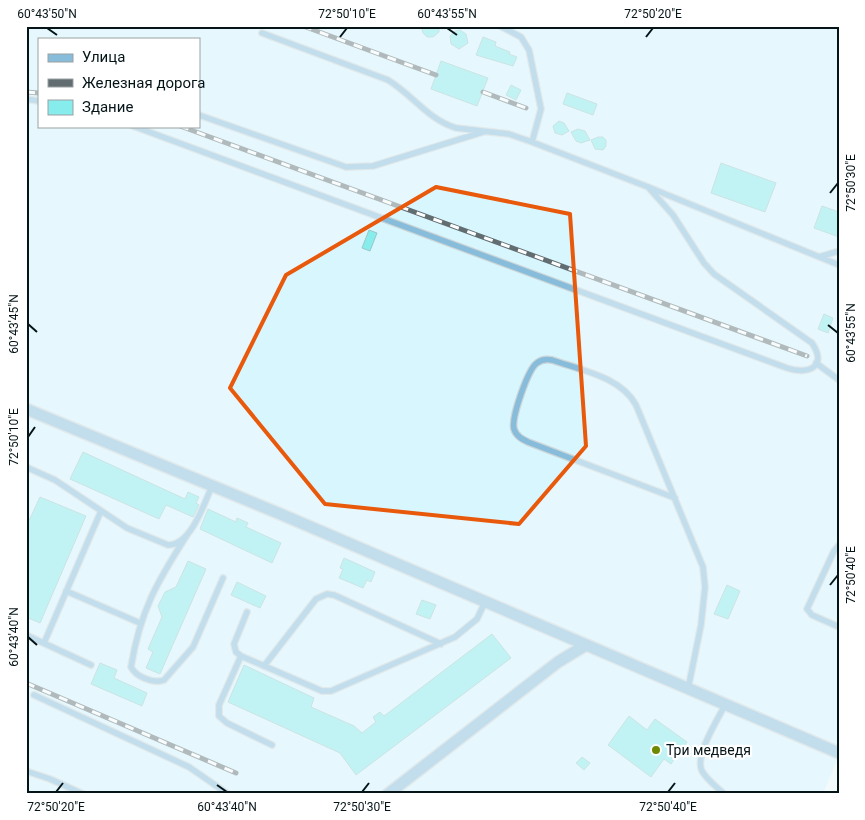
<svg xmlns="http://www.w3.org/2000/svg" width="865" height="820" viewBox="0 0 865 820" font-family="Roboto,sans-serif">
	<style>
		.built { fill: #d8f6fe; fill-rule: evenodd }
		.building { fill: #86ecec; stroke: #9cc7c6 }
		.lines { fill: none; stroke-linecap: round; stroke-linejoin: round }
		.lane-casing { stroke: #ccd5d7; stroke-width: 8 }
		.street-casing { stroke: #ccd5d7; stroke-width: 14 }
		.lane { stroke: #87bcda; stroke-width: 5.5 }
		.street { stroke: #87bcda; stroke-width: 11 }
		.rail-casing { stroke: #616d70; stroke-width: 5 }
		.rail { stroke: #fff; stroke-width: 3; stroke-dasharray: 9; stroke-linecap: butt }
		.marked { fill: none; stroke: #e8590c; stroke-width: 4; stroke-linejoin: round }
		.ticks { fill: none; stroke: #051417; stroke-width: 2 }
		.poi-dot { fill: #6d8900; stroke: #fff; stroke-width: 2 }
		.labels { text-anchor: middle; dominant-baseline: central; stroke-width: 4.5; stroke-linejoin: round; paint-order: stroke }
		.poi-label { font-size: 14px; fill: #051417; stroke: #fff; text-anchor: start }
		.neatline { fill: none; stroke: #051417; stroke-width: 2 }
		.ticks-label { font-size: 12px; text-anchor: middle; fill: #051417 }
	</style>
	<rect width="100%" height="100%" fill="#f2fafc"/>
	<!-- built -->
	<path class="built" d="M 26,26 L 839,26 L 839,755 L 823,794 L 26,794 ZM 39,39 L 199,39 L 199,126 L 39,126 Z"/>
	<!-- building -->
	<path class="building" d="M 421,26 L 439,26 L 439,32 L 433,37 L 427,37 L 423,33 Z
		M 460,30 L 466,34 L 468,43 L 459,49 L 451,44 L 450,36 L 455,31 Z
		M 483,37 L 496,42 L 495,46 L 510,52 L 509,54 L 517,57 L 513,66 L 476,55 Z
		M 441,61 L 488,78 L 477,106 L 431,89 Z
		M 511,85 L 521,90 L 516,100 L 506,95 Z
		M 567,93 L 597,104 L 593,115 L 563,104 Z
		M 559,121 L 564,123 L 569,131 L 562,135 L 555,133 L 553,126 Z
		M 578,129 L 585,131 L 590,140 L 581,143 L 576,141 L 571,132 Z
		M 598,137 L 603,137 L 606,140 L 606,146 L 603,150 L 595,149 L 591,140 Z
		M 721,163 L 776,183 L 765,212 L 711,193 Z
		M 822,206 L 839,212 L 839,237 L 814,228 Z
		M 369,230 L 377,233 L 370,251 L 362,248 Z
		M 824,314 L 833,318 L 828,333 L 818,329 Z
		M 83,452 L 185,499 L 188,492 L 199,497 L 196,503 L 199,505 L 193,517 L 166,505 L 159,519 L 70,479 Z
		M 40,497 L 86,516 L 40,623 L 26,617 L 26,527 Z
		M 208,509 L 236,522 L 237,518 L 248,523 L 246,527 L 281,543 L 272,563 L 200,529 Z
		M 344,558 L 375,572 L 371,582 L 367,580 L 363,588 L 339,578 L 343,569 L 340,568 Z
		M 188,561 L 206,569 L 160,674 L 146,668 L 153,652 L 148,649 L 162,617 L 158,606 L 165,592 L 176,587 Z
		M 237,582 L 266,596 L 260,608 L 231,595 Z
		M 727,585 L 740,591 L 728,619 L 714,614 Z
		M 422,600 L 436,605 L 430,619 L 416,614 Z
		M 492,634 L 511,658 L 356,775 L 340,753 L 228,702 L 244,665 L 314,698 L 311,707 L 354,726 L 362,733 L 376,722 L 373,717 L 380,712 L 384,716 Z
		M 100,663 L 117,670 L 114,678 L 147,693 L 142,706 L 91,684 Z
		M 629,716 L 647,730 L 655,719 L 687,742 L 671,764 L 664,759 L 651,777 L 608,745 Z
		M 582,757 L 590,763 L 584,770 L 576,763 Z"/>
	<g class="lines">
		<!-- lane casing -->
		<g class="lane-casing">
			<path id="lane" d="M 500,26 L 521,37 L 529,50 L 541,109 L 532,142
				M 262,33 L 388,80 C 414,96 426,118 456,128 L 509,134 L 532,142 L 648,187 L 839,265
				M 26,99 L 39,101
				M 199,115 L 346,167 L 373,166 L 483,132
				M 133,126 L 787,368 C 808,375 828,367 812,343 L 714,274 L 704,263 L 673,215 L 648,187
				M 819,257 L 839,251
				M 816,363 L 839,380
				M 26,467 L 55,480 L 127,528 L 168,545 C 191,545 204,504 212,486
				M 675,498 L 528,442 C 522,439 516,436 514,429 C 511,418 528,369 537,363 C 542,359 547,359 552,360 C 581,370 621,377 636,405 L 703,567 L 705,587 L 701,625 L 688,689
				M 187,535 C 157,582 140,611 131,667 C 136,677 154,684 164,680 L 193,647 L 223,578
				M 839,545 L 834,551 L 807,609 L 812,615 L 839,627
				M 66,591 L 140,623
				M 247,612 L 234,644 L 236,652 L 241,656 L 322,691 L 331,691 L 455,637 L 477,619 L 485,602
				M 26,635 L 91,665
				M 44,643 L 101,511
				M 241,656 L 219,705 L 219,716 L 227,723 L 272,745
				M 264,666 L 316,599 L 327,594 L 334,595 L 441,644
				M 34,695 L 189,767 L 228,794
				M 26,771 L 50,779 L 83,794
				M 724,794 C 717,787 707,780 702,771 C 694,756 718,719 725,705"/>
		</g>
		<!-- street casing -->
		<g class="street-casing">
			<path id="street" d="M 26,409 L 278,513 L 839,753
				M 388,794 L 558,662 L 586,645"/>
		</g>
		<!-- lane -->
		<use href="#lane" class="lane"/>
		<!-- street -->
		<use href="#street" class="street"/>
		<!-- rail casing -->
		<g class="rail-casing">
			<path id="rail" d="M 303,26 L 436,75
				M 26,92 L 39,93
				M 483,92 L 526,108
				M 180,126 L 807,356
				M 26,683 L 236,773"/>
		</g>
		<!-- rail -->
		<use href="#rail" class="rail"/>
	</g>
	<!-- marked area -->
	<path d="M0 0H865V820H0ZM 436,187 L 570,214 L 586,446 L 519,524 L 325,504 L 230,388 L 286,275 Z" fill="#f2fafc" fill-opacity=".55" fill-rule="evenodd"/>
	<path class="marked" d="M 436,187 L 570,214 L 586,446 L 519,524 L 325,504 L 230,388 L 286,275 Z"/>
	<!-- ticks -->
	<path class="ticks" d="M 47,28 L 57,35M 447,28 L 457,35M 340,37 L 347,28M 646,37 L 653,28M 830,193 L 838,183M 28,324 L 37,332M 828,325 L 838,333M 28,437 L 35,427M 830,585 L 838,575M 28,637 L 37,645M 217,785 L 227,792M 56,792 L 63,783M 362,792 L 369,783M 668,792 L 675,783"/>
	<!-- markers -->
	<circle class="poi-dot" cx="656" cy="750" r="5"/>
	<g class="labels">
		<!-- poi labels -->
		<g class="poi-label">
			<text x="666" y="750">Три медведя</text>
		</g>
	</g>
	<!-- border -->
	<rect width="865" height="820" fill="none" stroke="#ffffff" stroke-width="55"/>
	<!-- legend -->
	<rect x="38" y="38" width="162" height="90" fill="#ffffff" stroke="#9ba1a2"/>
	<rect x="48" y="54" width="25" height="8" fill="#87bcda" stroke="#9ba1a2"/>
	<text x="82" y="62" font-size="15" fill="#051417">Улица</text>
	<rect x="48" y="79" width="25" height="8" fill="#616d70" stroke="#9ba1a2"/>
	<text x="82" y="88" font-size="15" fill="#051417">Железная дорога</text>
	<rect x="48" y="100" width="25" height="15" fill="#86ecec" stroke="#9ba1a2"/>
	<text x="82" y="112" font-size="15" fill="#051417">Здание</text>
	<rect x="28" y="28" width="810" height="764" class="neatline"/>
	<g class="ticks-label">
		<text x="47" y="18">60°43'50"N</text>
		<text x="347" y="18">72°50'10"E</text>
		<text x="447" y="18">60°43'55"N</text>
		<text x="653" y="18">72°50'20"E</text>
		<text transform="translate(851 183) rotate(-90)" y="4">72°50'30"E</text>
		<text transform="translate(14 324) rotate(-90)" y="4">60°43'45"N</text>
		<text transform="translate(851 333) rotate(-90)" y="4">60°43'55"N</text>
		<text transform="translate(14 437) rotate(-90)" y="4">72°50'10"E</text>
		<text transform="translate(851 575) rotate(-90)" y="4">72°50'40"E</text>
		<text transform="translate(14 637) rotate(-90)" y="4">60°43'40"N</text>
		<text x="56" y="811">72°50'20"E</text>
		<text x="227" y="811">60°43'40"N</text>
		<text x="362" y="811">72°50'30"E</text>
		<text x="668" y="811">72°50'40"E</text>
	</g>
</svg>
